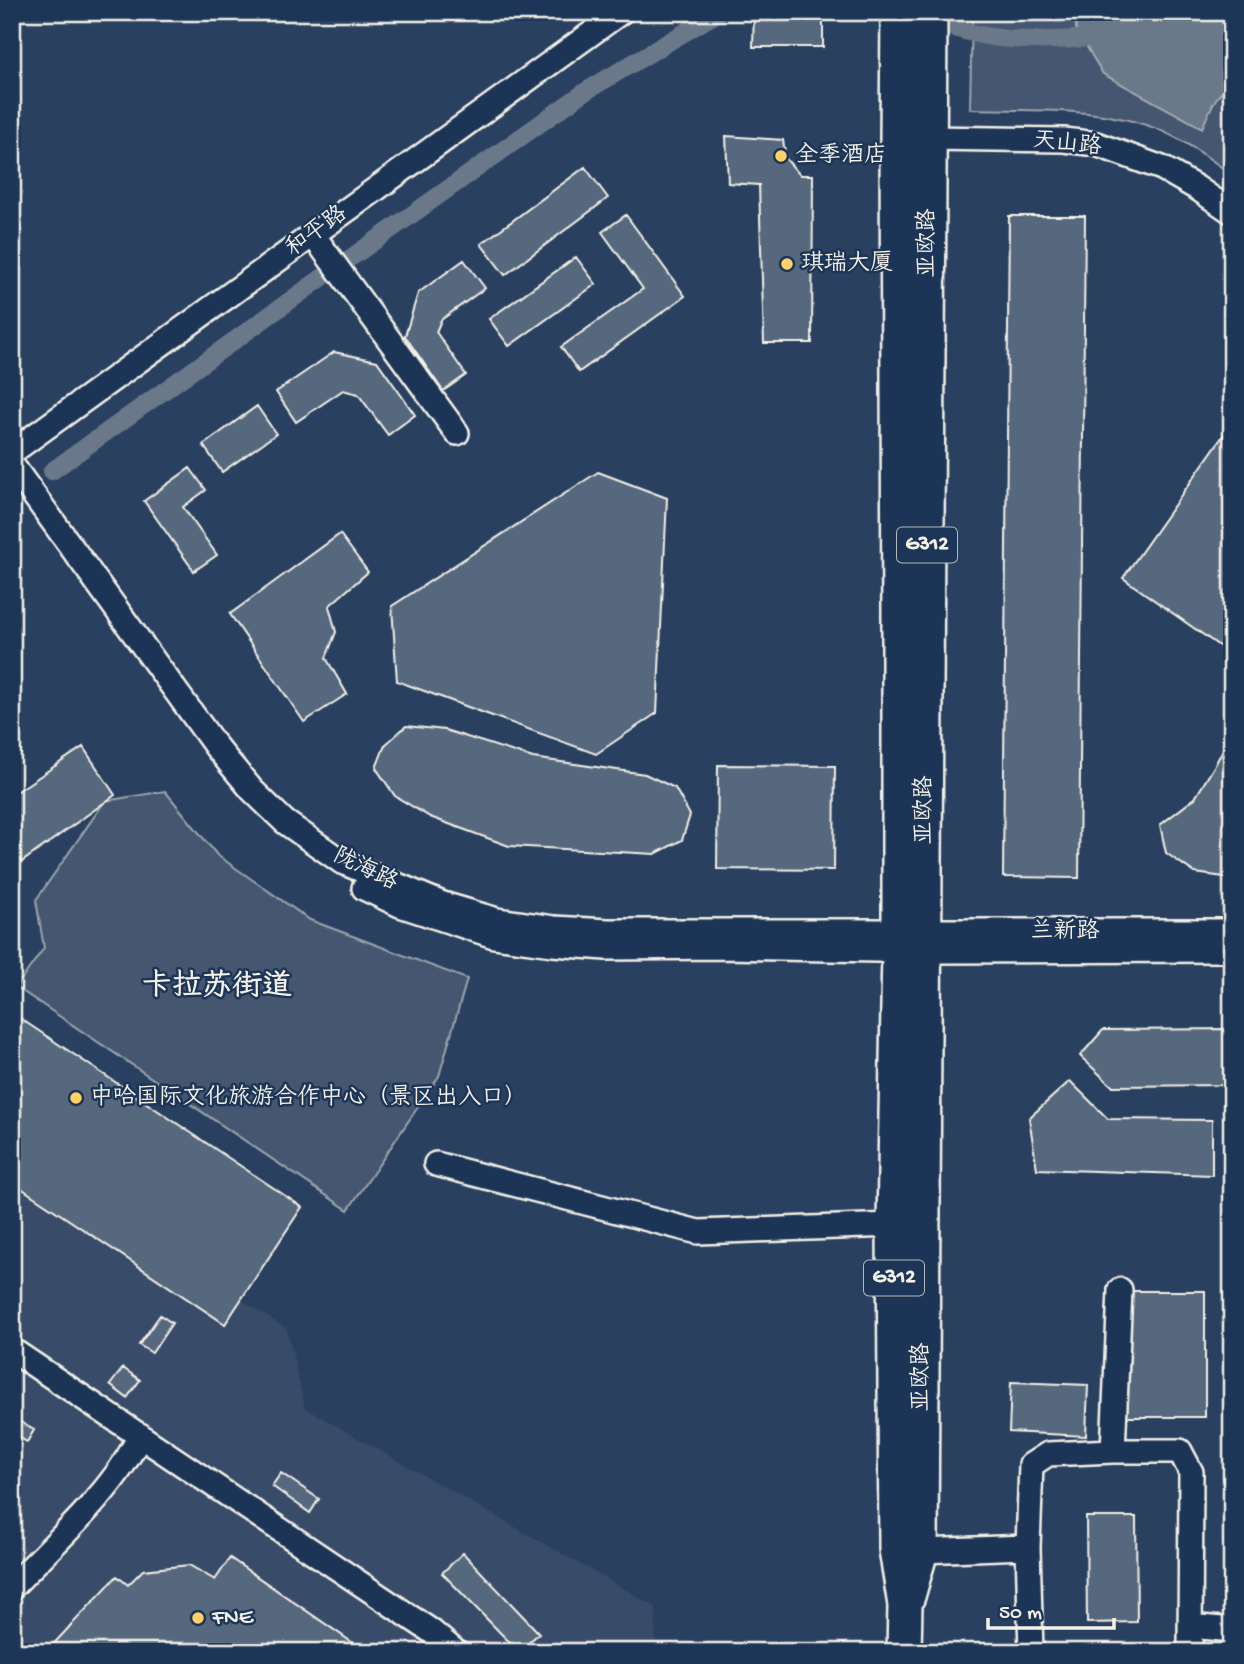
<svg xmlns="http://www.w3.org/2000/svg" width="1244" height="1664" viewBox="0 0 1244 1664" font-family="'Gochi Hand','LXGW WenKai TC',sans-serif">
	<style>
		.built { fill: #374c69 }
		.green { fill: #445771; stroke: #9ca4ac; stroke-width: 2 }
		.water { fill: #6a788a; stroke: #a1a8b0; stroke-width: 2 }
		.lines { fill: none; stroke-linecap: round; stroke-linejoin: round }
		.canal { stroke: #6a788a; stroke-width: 18 }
		.building { fill: #56677d; stroke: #f4f1e8; stroke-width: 2 }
		.minor-casing { stroke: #f4f1e8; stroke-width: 28 }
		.highway-casing { stroke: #f4f1e8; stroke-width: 38 }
		.minor { stroke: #1d3557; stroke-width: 23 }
		.highway { stroke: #1d3557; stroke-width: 33 }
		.poi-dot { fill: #ffd166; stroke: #1d3557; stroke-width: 2.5 }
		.labels { text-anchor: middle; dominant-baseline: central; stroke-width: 5; stroke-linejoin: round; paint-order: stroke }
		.shield { fill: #1d3557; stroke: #b4b9bc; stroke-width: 2 }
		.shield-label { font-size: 21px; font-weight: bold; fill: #f4f1e8 }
		.street-label { font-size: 23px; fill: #f4f1e8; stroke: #1d3557 }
		.poi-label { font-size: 23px; fill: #f4f1e8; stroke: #1d3557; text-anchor: start }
		.district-label { font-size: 30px; font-weight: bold; fill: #f4f1e8; stroke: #1d3557 }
	</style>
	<rect width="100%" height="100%" fill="#2a4060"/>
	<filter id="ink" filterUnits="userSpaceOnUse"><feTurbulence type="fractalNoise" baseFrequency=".0143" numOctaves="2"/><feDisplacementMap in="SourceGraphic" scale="14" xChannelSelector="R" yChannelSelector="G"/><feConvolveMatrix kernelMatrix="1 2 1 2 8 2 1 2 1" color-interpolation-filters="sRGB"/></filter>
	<g filter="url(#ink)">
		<!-- built -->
		<path class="built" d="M 12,1154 L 287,1329 L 305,1408 L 656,1607 L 655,1652 L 12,1652 Z"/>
		<!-- green -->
		<path class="green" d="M 972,12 L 1232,12 L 1232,172 L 1231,174 C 1209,158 1187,142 1162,131 C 1104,106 1033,111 970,109 Z
			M 165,791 L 217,855 L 310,920 L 467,979 L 439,1076 L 348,1210 L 16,987 L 44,948 L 36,900 L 105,801 Z"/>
		<!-- water -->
		<path class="water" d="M 1075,12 L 1232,12 L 1232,86 C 1215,91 1209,114 1202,128 L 1103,74 L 1076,29 Z"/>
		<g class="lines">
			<!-- canal -->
			<path class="canal" d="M 923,19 C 942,24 961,31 981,35 C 1021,43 1065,41 1106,36
				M 352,257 L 586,91 L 719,12
				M 52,471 L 323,277"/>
		</g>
		<!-- building -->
		<path class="building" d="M 754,12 L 823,12 L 823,47 L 753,47 Z
			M 726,136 L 783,140 L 786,159 L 800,175 L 813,175 L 812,343 L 764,343 L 759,185 L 728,183 Z
			M 585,167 L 608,198 L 505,275 L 481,244 Z
			M 626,215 L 685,296 L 579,372 L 561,347 L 643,289 L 602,232 Z
			M 1009,216 L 1085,216 L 1079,878 L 1003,877 Z
			M 576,257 L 596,284 L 509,346 L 489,319 Z
			M 464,260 L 485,288 L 441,320 L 436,332 L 466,375 L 443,391 L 405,336 L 418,293 Z
			M 334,352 L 377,361 L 415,415 L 388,435 L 358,394 L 343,390 L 296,422 L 276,392 Z
			M 257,406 L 276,434 L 222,472 L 203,445 Z
			M 1232,423 L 1232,655 L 1123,578 Z
			M 190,468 L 206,490 L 183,507 L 217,555 L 194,571 L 144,501 Z
			M 598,472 L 667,498 L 657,713 L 596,754 L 397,681 L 392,606 Z
			M 340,534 L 368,572 L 329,606 L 336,632 L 326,658 L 347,694 L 304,722 L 230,614 Z
			M 406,726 L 445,730 L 533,758 L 645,774 L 675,788 L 690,815 L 682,840 L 655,854 L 509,846 L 430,817 L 395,796 L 376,768 L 385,745 Z
			M 1230,736 L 1232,736 L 1232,878 L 1195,873 L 1166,853 L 1160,825 L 1195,798 L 1215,765 Z
			M 83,747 L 115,795 L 12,869 L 12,795 Z
			M 718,765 L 835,766 L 834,870 L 717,869 Z
			M 12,1013 L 302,1207 L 225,1324 L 12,1182 Z
			M 1232,1029 L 1232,1085 L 1112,1086 L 1080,1056 L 1103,1030 Z
			M 1070,1081 L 1108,1119 L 1212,1120 L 1212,1175 L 1037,1169 L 1029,1118 Z
			M 1227,1119 L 1232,1119 L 1232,1167 L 1227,1167 Z
			M 1128,1291 L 1205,1291 L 1205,1417 L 1127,1417 Z
			M 160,1315 L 172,1323 L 152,1353 L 139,1345 Z
			M 123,1368 L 140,1380 L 127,1398 L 110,1385 Z
			M 1011,1382 L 1088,1385 L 1086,1436 L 1009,1432 Z
			M 12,1417 L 34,1430 L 27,1442 L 12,1433 Z
			M 281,1473 L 319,1499 L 310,1513 L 272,1486 Z
			M 1086,1517 L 1136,1517 L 1137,1622 L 1087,1623 Z
			M 463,1553 L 539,1633 L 519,1652 L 442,1573 Z
			M 230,1558 L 366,1652 L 46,1652 L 117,1576 L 128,1585 L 143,1570 L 189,1565 L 215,1580 Z"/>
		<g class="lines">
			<!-- minor casing -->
			<g class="minor-casing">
				<path id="minor" d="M 929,138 L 1064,140 L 1096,144 L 1162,168 L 1197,188 L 1232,212
					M 313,235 L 457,433
					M 12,452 L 621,12
					M 12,465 L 217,748 L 252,790 L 285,822 L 342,862 L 443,904 L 497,920 L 554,928 L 608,931 L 1232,931
					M 364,888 L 400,905 L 494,936 L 553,944 L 606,948 L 728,947 L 925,951 L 1232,950
					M 436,1164 L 698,1232 L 894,1225
					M 12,1350 L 431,1631 L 456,1652
					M 1113,1451 L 1180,1451 L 1191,1472 L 1190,1652
					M 921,1551 L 1028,1547
					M 12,1587 C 54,1543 115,1490 140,1435
					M 1190,1626 L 1232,1630
					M 1031,1652 L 1028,1547 L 1031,1465 L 1048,1454 L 1113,1451 L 1120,1290"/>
			</g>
			<!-- highway casing -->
			<g class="highway-casing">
				<path id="highway" d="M 898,12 L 897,142 L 899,621 L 899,950 L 894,1225 L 896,1549 L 905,1605 L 904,1652
					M 908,1596 L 921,1551 L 930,12"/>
			</g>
			<!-- minor -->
			<use href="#minor" class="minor"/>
			<!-- highway -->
			<use href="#highway" class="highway"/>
		</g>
	</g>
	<!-- markers -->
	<g class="poi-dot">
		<circle cx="781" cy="156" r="7"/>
		<circle cx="787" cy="264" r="7"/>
		<circle cx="76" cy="1098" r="7"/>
		<circle cx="198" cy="1618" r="7"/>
	</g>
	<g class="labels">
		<!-- shield labels -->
		<g class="shield">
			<rect x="897" y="527.5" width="60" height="35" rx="5"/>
			<rect x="864" y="1260.5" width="60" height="35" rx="5"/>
		</g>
		<g class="shield-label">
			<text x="927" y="545">G312</text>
			<text x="894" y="1278">G312</text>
		</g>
		<!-- street labels -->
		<g class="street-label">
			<text transform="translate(1067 145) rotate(6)">天山路</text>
			<text transform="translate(317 232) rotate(-36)">和平路</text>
			<text transform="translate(928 243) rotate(-90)">亚欧路</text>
			<text transform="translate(925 810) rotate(-90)">亚欧路</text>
			<text transform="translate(365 870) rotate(26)">陇海路</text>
			<text x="1065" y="932">兰新路</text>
			<text transform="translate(922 1377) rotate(-90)">亚欧路</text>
		</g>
		<!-- poi labels -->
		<g class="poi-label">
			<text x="795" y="156">全季酒店</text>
			<text x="801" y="264">琪瑞大厦</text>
			<text x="90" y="1098">中哈国际文化旅游合作中心（景区出入口）</text>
			<text x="212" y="1618">FNE</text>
		</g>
		<!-- district labels -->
		<g class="district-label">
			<text x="217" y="988">卡拉苏街道</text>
		</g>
	</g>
	<!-- margin -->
	<rect width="1244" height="1664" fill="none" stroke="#1d3557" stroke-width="42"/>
	<rect x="21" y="21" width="1202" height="1622" fill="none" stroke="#f4f1e8" stroke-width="2.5" filter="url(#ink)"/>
	<!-- scale -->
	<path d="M988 1618v10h126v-10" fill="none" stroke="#f4f1e8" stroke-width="3.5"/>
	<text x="999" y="1618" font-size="21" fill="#f4f1e8" stroke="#1d3557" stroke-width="5" paint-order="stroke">50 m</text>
</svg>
